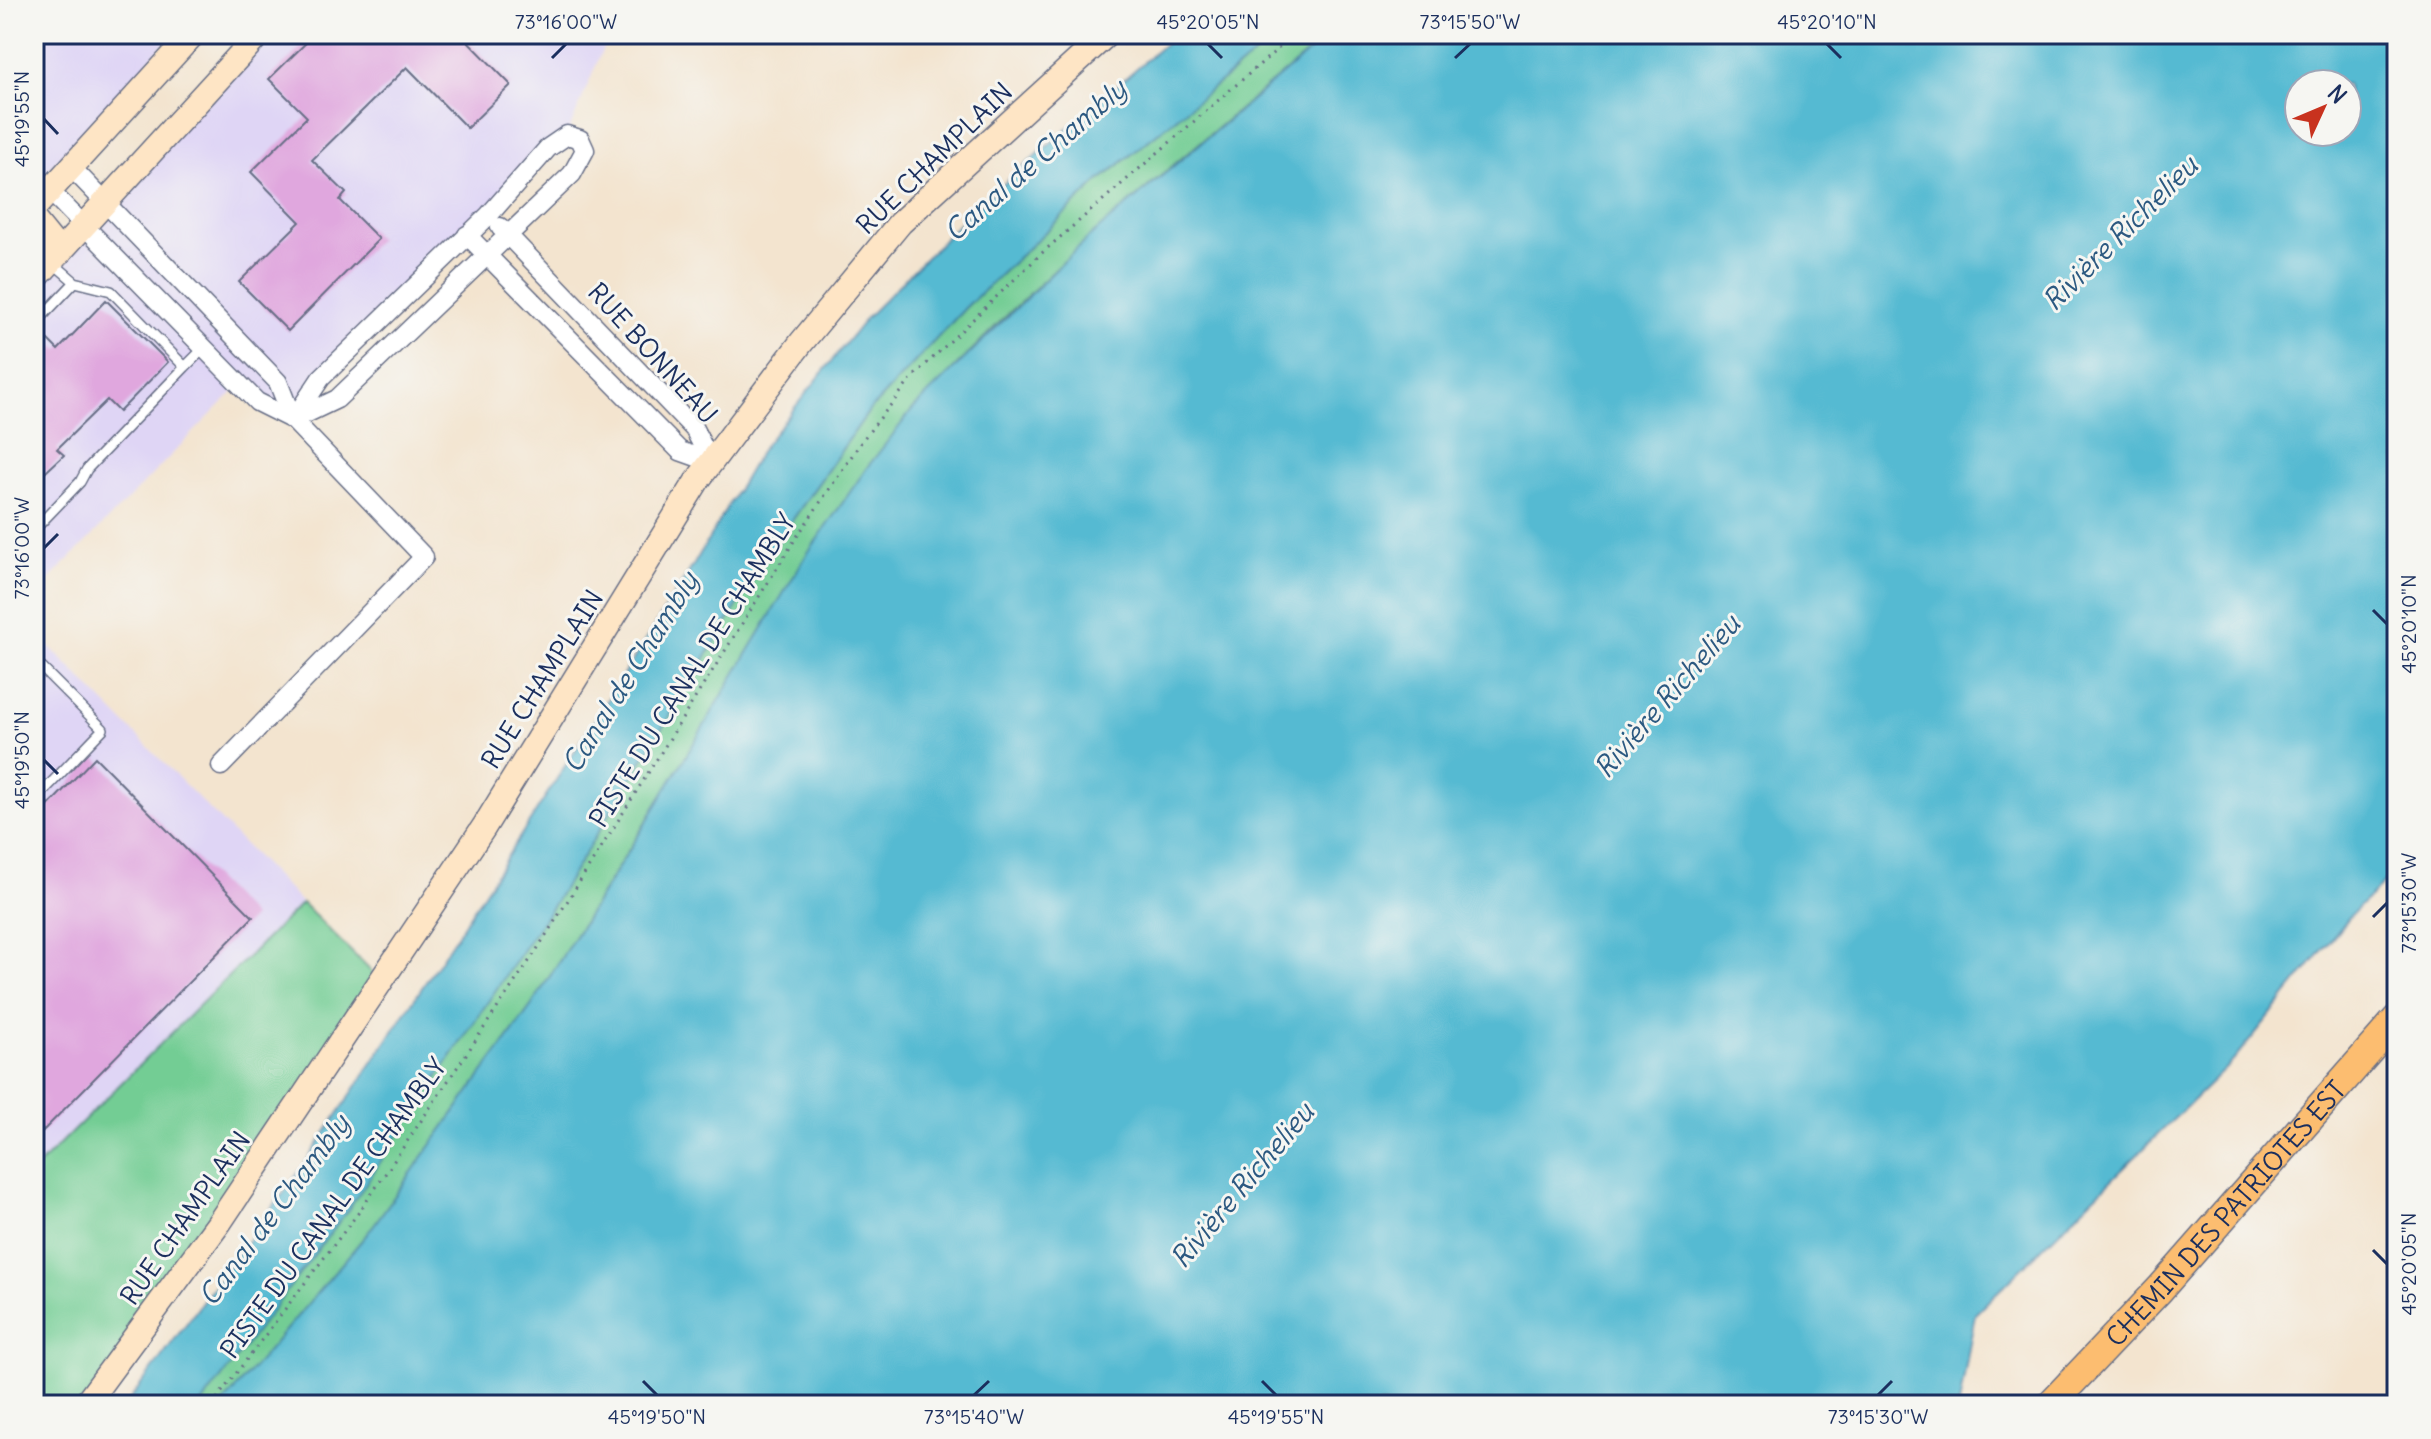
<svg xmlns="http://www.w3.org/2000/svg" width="2431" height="1439" viewBox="0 0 2431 1439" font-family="Delius,sans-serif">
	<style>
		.built { fill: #dfd5f5 }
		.green { fill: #73cd94; stroke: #477e79; stroke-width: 2 }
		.water { fill: #54bad2; stroke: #387498; stroke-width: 2; fill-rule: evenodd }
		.building { fill: #e0a7de }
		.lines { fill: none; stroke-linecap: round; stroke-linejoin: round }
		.lane-casing { stroke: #676e86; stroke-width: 12 }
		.street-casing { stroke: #676e86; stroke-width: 21 }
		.secondary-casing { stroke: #676e86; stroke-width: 27 }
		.primary-casing { stroke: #676e86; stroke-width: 31 }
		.path { stroke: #676e86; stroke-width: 3; stroke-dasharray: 2 6; stroke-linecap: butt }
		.lane { stroke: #fff; stroke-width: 9 }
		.street { stroke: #fff; stroke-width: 18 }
		.secondary { stroke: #fee5c5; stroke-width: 24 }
		.primary { stroke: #fcbd6f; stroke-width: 28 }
		.ticks { fill: none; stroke: #1b2f5e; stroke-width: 3 }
		.labels { text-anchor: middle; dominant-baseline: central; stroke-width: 6; stroke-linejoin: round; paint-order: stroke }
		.street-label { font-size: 26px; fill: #1b2f5e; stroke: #f6f6f2 }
		.water-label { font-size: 28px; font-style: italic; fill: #2c5981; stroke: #f6f6f2 }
		.neatline { fill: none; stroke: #1b2f5e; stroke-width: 3 }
		.ticks-label { font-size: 20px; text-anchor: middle; fill: #1b2f5e }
	</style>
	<rect width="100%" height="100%" fill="#f6f6f2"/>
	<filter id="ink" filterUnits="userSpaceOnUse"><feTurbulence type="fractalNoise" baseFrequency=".0125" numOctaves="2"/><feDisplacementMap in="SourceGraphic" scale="16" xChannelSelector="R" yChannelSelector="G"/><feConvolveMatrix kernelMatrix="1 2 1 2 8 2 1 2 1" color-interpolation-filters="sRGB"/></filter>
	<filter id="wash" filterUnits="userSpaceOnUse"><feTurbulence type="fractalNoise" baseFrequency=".006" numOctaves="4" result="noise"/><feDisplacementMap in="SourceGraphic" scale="32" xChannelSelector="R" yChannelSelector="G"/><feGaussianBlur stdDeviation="1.8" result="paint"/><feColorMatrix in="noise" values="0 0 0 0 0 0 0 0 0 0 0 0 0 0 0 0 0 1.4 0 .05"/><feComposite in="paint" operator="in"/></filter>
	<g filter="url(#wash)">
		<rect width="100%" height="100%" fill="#f3e4cf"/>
		<!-- built -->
		<path class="built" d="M 34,34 L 173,34 L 34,185 Z
			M 260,34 L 609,34 L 567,135 L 293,420 L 240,385 L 34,595 L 34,280 Z
			M 34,631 L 302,903 L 34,1170 Z"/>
		<!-- green -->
		<path class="green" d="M 1279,34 L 1330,34 C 1168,170 999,303 866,469 L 532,1005 L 368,1233 L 222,1405 L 201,1405 L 555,902 L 772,549 L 869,411 L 966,307 L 1099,181 Z
			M 302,903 L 381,981 L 85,1405 L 34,1405 L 34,1170 Z"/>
		<!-- water -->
		<path class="water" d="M 1176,34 L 1279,34 L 1099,181 L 966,307 L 869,411 L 772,549 L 555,902 L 350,1207 L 201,1405 L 126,1405 L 304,1165 L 463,926 L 694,564 L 761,450 L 866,318 L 967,216 Z
			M 1330,34 L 2397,34 L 2397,870 L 2351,915 L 2234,1060 L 1975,1314 L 1959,1405 L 222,1405 L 368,1233 L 532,1005 L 641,831 L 807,554 L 866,469 L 913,409 L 1087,239 ZM 2299,84 L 2347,84 L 2347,132 L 2299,132 Z"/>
		<g id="blocks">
			<!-- building -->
			<path class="building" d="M 315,34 L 461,34 L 511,85 L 467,128 L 407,67 L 312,160 L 346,193 L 340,200 L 379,239 L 288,331 L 239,282 L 300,222 L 251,172 L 307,117 L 269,79 Z
				M 106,300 L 168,362 L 119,412 L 107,400 L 57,449 L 64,455 L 34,483 L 34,341 L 41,333 L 58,350 Z
				M 95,757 L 253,917 L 34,1140 L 34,821 Z"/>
		</g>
	</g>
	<g filter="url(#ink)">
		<use href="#blocks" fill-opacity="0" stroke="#676e86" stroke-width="2"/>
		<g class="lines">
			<!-- lane casing -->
			<g class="lane-casing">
				<path id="lane" d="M 34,325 L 75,282
					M 185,367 L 204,348
					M 34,530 L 80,482 L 87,469 L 185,367 L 111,291 L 75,282 L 52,262
					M 34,660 L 103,729 L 34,801"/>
			</g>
			<!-- street casing -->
			<g class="street-casing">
				<path id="street" d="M 567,135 L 580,139 L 585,150 L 572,174 L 337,399 L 293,420 L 321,378 L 489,215 L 548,148 Z
					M 71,167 L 278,382 L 293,420
					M 49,190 L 257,402 L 293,420 L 424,557 L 221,766
					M 500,227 L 694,429 L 711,462
					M 467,235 L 680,451 L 711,462"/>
			</g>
			<!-- secondary casing -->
			<g class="secondary-casing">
				<path id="secondary" d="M 34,208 L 193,34
					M 34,220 L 60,252
					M 34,280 L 259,34
					M 85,1405 L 219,1223 L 484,827 L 697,481 L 801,343 L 900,223 L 1107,34"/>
			</g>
			<!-- primary casing -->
			<g class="primary-casing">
				<g id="primary">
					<path id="s1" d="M 2050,1405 L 2160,1289 L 2397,1019"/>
				</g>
			</g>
			<!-- path -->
			<path class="path" d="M 34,1383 L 56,1405
				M 212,1405 L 362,1208 L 536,951 L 796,538 L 864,438 L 914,376 L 1043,252 L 1295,34"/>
			<!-- lane -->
			<use href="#lane" class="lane"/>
			<!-- street -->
			<use href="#street" class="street"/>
			<!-- secondary -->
			<use href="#secondary" class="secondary"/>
			<!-- primary -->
			<use href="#primary" class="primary"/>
		</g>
	</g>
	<!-- ticks -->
	<path class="ticks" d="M 1208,44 L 1222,58M 1827,44 L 1841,58M 552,58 L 566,44M 1455,58 L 1470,44M 44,119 L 58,134M 44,548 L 58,534M 2373,610 L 2387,624M 44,760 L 58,774M 2373,917 L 2387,903M 2373,1250 L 2387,1264M 643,1381 L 657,1395M 1262,1381 L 1276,1395M 974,1395 L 989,1381M 1878,1395 L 1892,1381"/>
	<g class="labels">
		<!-- street labels -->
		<g class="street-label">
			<text transform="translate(934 158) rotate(-44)">RUE CHAMPLAIN</text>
			<text transform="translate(653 353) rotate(48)">RUE BONNEAU</text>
			<text transform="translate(692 670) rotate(-58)">PISTE DU CANAL DE CHAMBLY</text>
			<text transform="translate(542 679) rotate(-58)">RUE CHAMPLAIN</text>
			<text transform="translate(333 1208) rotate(-54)">PISTE DU CANAL DE CHAMBLY</text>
			<text stroke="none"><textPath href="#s1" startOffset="260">CHEMIN DES PATRIOTES EST</textPath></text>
			<text transform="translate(185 1218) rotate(-55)">RUE CHAMPLAIN</text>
		</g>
		<!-- water labels -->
		<g class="water-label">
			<text transform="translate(1035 160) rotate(-41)">Canal de Chambly</text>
			<text transform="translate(2120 233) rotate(-45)">Rivière Richelieu</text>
			<text transform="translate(630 672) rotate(-58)">Canal de Chambly</text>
			<text transform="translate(1667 696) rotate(-49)">Rivière Richelieu</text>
			<text transform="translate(1242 1185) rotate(-50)">Rivière Richelieu</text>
			<text transform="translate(274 1210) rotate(-53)">Canal de Chambly</text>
		</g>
	</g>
	<!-- margin -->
	<rect width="2431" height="1439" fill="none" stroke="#f6f6f2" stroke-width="88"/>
	<!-- north arrow -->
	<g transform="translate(2323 108) rotate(46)"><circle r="38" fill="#f6f6f2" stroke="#9ea6b7" stroke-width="2"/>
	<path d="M0-6L14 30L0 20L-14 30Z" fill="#c8321e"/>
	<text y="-12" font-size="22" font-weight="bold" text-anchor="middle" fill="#1b2f5e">N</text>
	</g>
	<rect x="44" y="44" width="2343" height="1351" class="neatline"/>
	<g class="ticks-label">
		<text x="566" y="29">73°16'00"W</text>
		<text x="1208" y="29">45°20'05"N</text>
		<text x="1470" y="29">73°15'50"W</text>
		<text x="1827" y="29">45°20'10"N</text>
		<text transform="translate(22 119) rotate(-90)" y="7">45°19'55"N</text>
		<text transform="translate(22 548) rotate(-90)" y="7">73°16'00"W</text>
		<text transform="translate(2409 624) rotate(-90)" y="7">45°20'10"N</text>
		<text transform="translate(22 760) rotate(-90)" y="7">45°19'50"N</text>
		<text transform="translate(2409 903) rotate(-90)" y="7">73°15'30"W</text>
		<text transform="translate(2409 1264) rotate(-90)" y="7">45°20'05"N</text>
		<text x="657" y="1424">45°19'50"N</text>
		<text x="974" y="1424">73°15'40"W</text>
		<text x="1276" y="1424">45°19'55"N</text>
		<text x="1878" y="1424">73°15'30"W</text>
	</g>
</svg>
